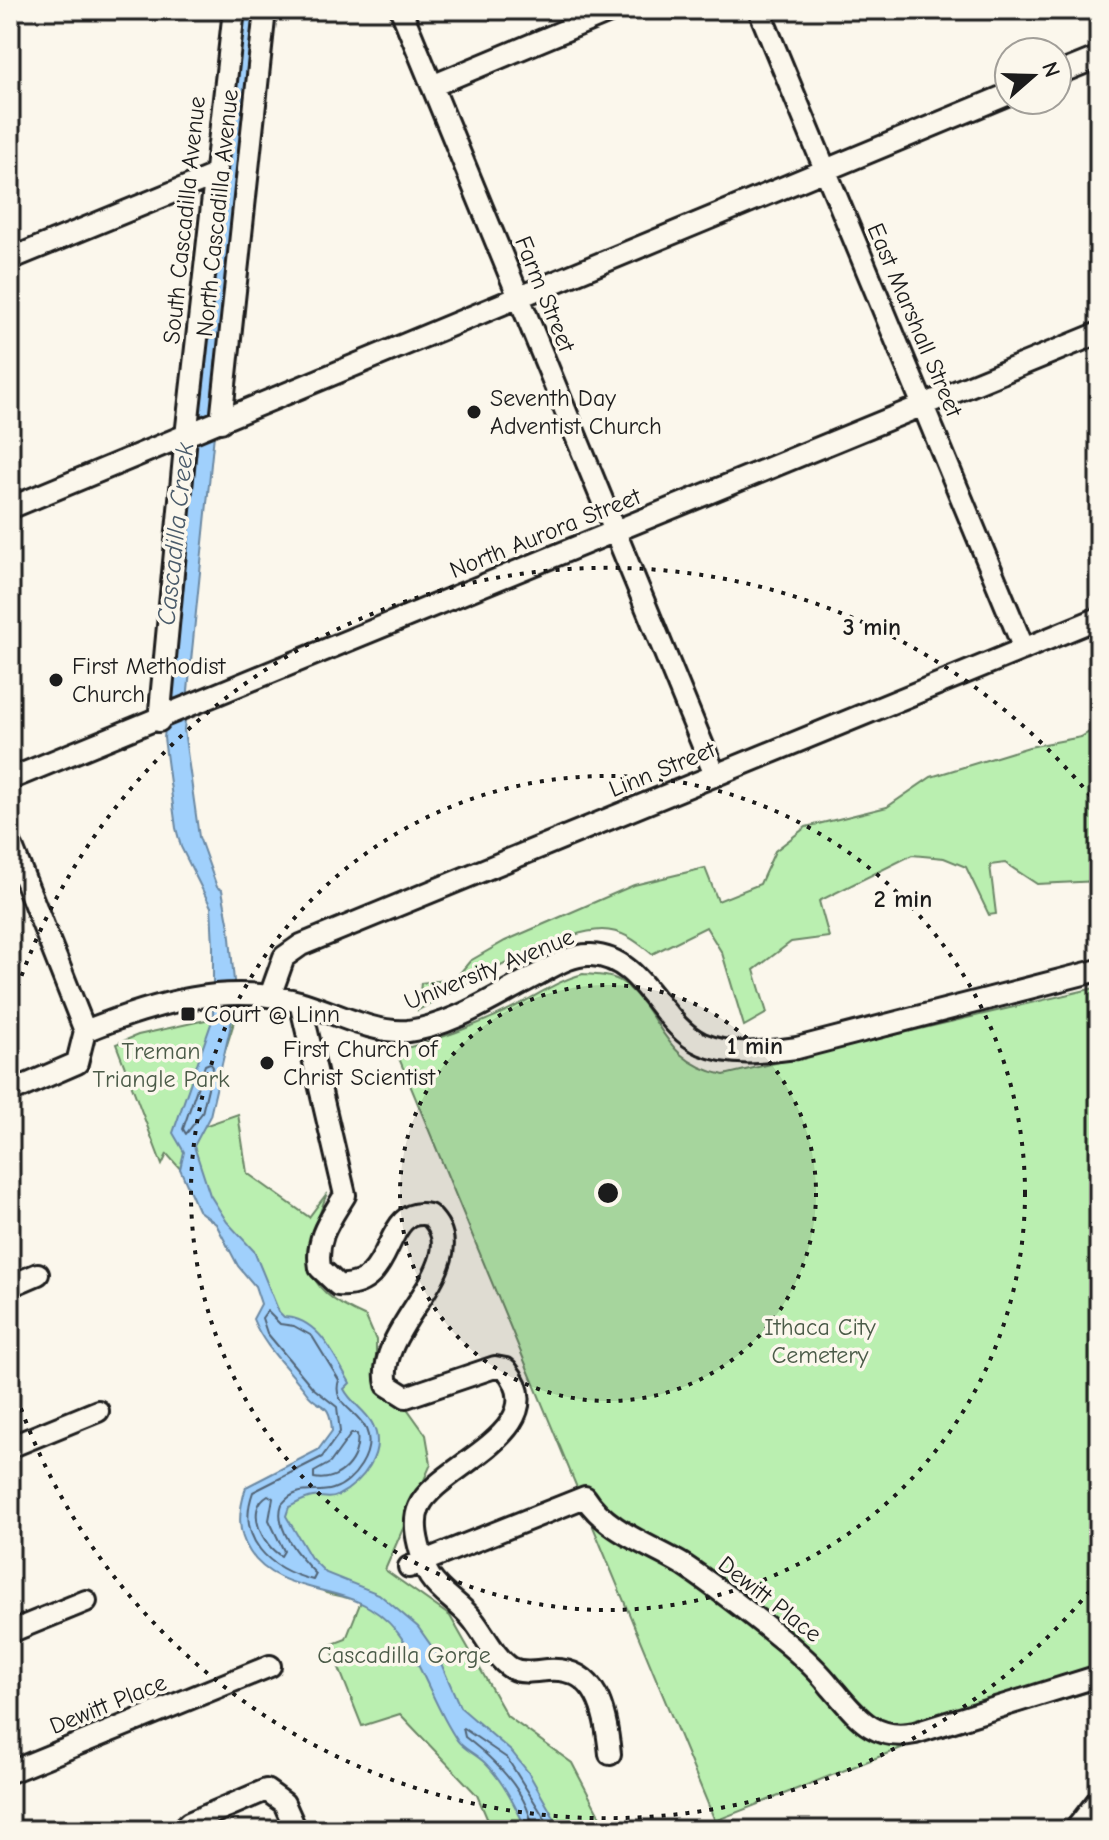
<svg xmlns="http://www.w3.org/2000/svg" width="1109" height="1840" viewBox="0 0 1109 1840" font-family="'Comic Neue',sans-serif">
	<style>
		.green { fill: #baefb0; stroke: #6b8666; stroke-width: 2 }
		.water { fill: #a0d0fc; stroke: #6b88a2; stroke-width: 2 }
		.lines { fill: none; stroke-linecap: round; stroke-linejoin: round }
		.shore { stroke: #516476; stroke-width: 2 }
		.minor-casing { stroke: #1c1c1c; stroke-width: 26 }
		.minor { stroke: #fbf7ec; stroke-width: 20 }
		.ring { fill: none; stroke: #1c1c1c; stroke-width: 4; stroke-dasharray: 4 8 }
		.poi-dot { fill: #1c1c1c; stroke: #fbf7ec; stroke-width: 3 }
		.labels { text-anchor: middle; dominant-baseline: central; stroke-width: 7; stroke-linejoin: round; paint-order: stroke }
		.street-label { font-size: 24px; fill: #1c1c1c; stroke: #fbf7ec }
		.poi-label { font-size: 24px; fill: #1c1c1c; stroke: #fbf7ec; text-anchor: start }
		.park-label { font-size: 24px; fill: #4b5b48; stroke: #fbf7ec }
		.water-label { font-size: 26px; font-style: italic; fill: #4a5b6a; stroke: #fbf7ec }
		.centre { fill: #1c1c1c; stroke: #fbf7ec; stroke-width: 4 }
		.ring-label { font-size: 24px; text-anchor: middle; font-weight: bold; fill: #1c1c1c; stroke: #fbf7ec; stroke-width: 7; stroke-linejoin: round; paint-order: stroke }
	</style>
	<rect width="100%" height="100%" fill="#fbf7ec"/>
	<filter id="ink" filterUnits="userSpaceOnUse"><feTurbulence type="fractalNoise" baseFrequency=".0125" numOctaves="2"/><feDisplacementMap in="SourceGraphic" scale="16" xChannelSelector="R" yChannelSelector="G"/><feConvolveMatrix kernelMatrix="1 2 1 2 8 2 1 2 1" color-interpolation-filters="sRGB"/></filter>
	<g filter="url(#ink)">
		<!-- green -->
		<path class="green" d="M 1099,726 L 1099,881 L 1037,884 L 1005,863 L 990,865 L 996,914 L 989,915 L 966,867 L 944,858 L 912,855 L 819,901 L 829,937 L 791,942 L 754,970 L 767,1013 L 744,1026 L 722,953 L 706,927 L 652,954 C 637,942 623,930 602,930 C 553,931 464,987 418,1010 L 421,983 L 455,979 L 470,961 L 505,941 L 634,885 L 705,868 L 718,901 L 760,884 L 775,851 L 806,827 L 887,807 L 931,777 L 1029,747 L 1081,737 Z
			M 583,974 C 597,975 614,975 625,984 C 665,1019 661,1061 724,1075 L 1099,987 L 1099,1689 L 909,1745 L 715,1821 L 396,1051 C 439,1040 481,1024 520,1004 C 541,993 560,980 583,974 Z
			M 237,1013 L 212,1092 L 190,1131 L 238,1114 L 247,1173 L 309,1217 L 327,1193 C 303,1259 295,1286 366,1317 L 376,1340 L 376,1365 L 426,1435 L 431,1464 L 385,1570 L 450,1616 L 507,1716 L 572,1763 L 607,1830 L 492,1830 L 477,1795 L 400,1714 L 362,1726 L 330,1645 L 346,1639 L 361,1601 L 326,1593 L 255,1533 L 354,1441 L 249,1265 L 200,1191 L 167,1154 L 162,1165 L 116,1044 L 138,1035 Z"/>
		<!-- water -->
		<path class="water" d="M 243,10 L 260,10 L 215,368 L 219,385 L 184,730 L 199,837 L 217,887 L 222,890 L 229,927 L 236,1003 L 210,1116 L 194,1146 L 210,1195 L 227,1222 L 254,1251 L 279,1312 L 284,1317 C 319,1318 334,1356 350,1383 L 344,1389 C 351,1403 365,1410 372,1423 C 388,1452 362,1483 337,1496 C 330,1500 321,1496 313,1497 C 305,1498 297,1503 289,1507 L 286,1516 L 311,1558 L 326,1573 L 379,1594 L 418,1627 L 437,1654 L 460,1707 L 512,1752 L 528,1772 L 561,1830 L 527,1830 C 515,1806 504,1782 485,1763 C 476,1754 463,1749 457,1740 C 427,1697 417,1636 370,1608 C 333,1585 276,1592 250,1552 C 236,1531 239,1510 246,1487 L 318,1450 L 332,1431 C 330,1398 319,1411 306,1392 C 288,1368 264,1347 253,1319 L 261,1304 L 255,1286 L 238,1266 L 216,1224 L 198,1210 L 180,1169 L 184,1152 L 173,1133 L 213,1018 L 213,946 L 211,907 L 181,847 L 176,828 L 164,738 Z"/>
		<g class="lines">
			<!-- shore -->
			<path class="shore" d="M 210,1063 L 213,1067 L 202,1113 L 186,1134 L 183,1129 L 205,1065 Z
				M 267,1311 L 280,1324 L 294,1326 L 312,1336 L 339,1380 C 331,1405 357,1409 366,1429 C 376,1452 354,1482 333,1489 C 315,1495 298,1484 282,1504 C 273,1528 300,1558 316,1574 L 313,1580 C 269,1569 236,1539 253,1492 L 322,1457 L 340,1432 L 337,1407 L 313,1388 L 267,1333 L 262,1318 Z
				M 351,1434 L 357,1434 C 361,1459 339,1483 314,1478 L 314,1472 L 330,1463 Z
				M 268,1495 L 273,1498 L 269,1520 L 284,1551 L 281,1556 C 263,1546 244,1509 268,1495 Z
				M 533,1830 C 528,1791 494,1759 465,1737 L 463,1728 L 507,1758 L 552,1830"/>
			<!-- minor casing -->
			<g class="minor-casing">
				<path id="minor" d="M 401,10 L 715,775
					M 759,10 L 1024,649
					M 1057,74 L 1099,57
					M 432,86 L 614,10
					M 10,259 L 215,175
					M 221,422 L 265,10
					M 10,508 L 1009,94
					M 159,721 L 186,436 L 234,10
					M 10,779 L 1099,333
					M 10,842 L 85,1031 L 77,1063 L 10,1092
					M 270,996 L 284,957 L 301,945 L 1099,618
					M 300,1002 L 345,1195 C 330,1220 315,1238 320,1268 L 338,1285 C 398,1290 380,1204 429,1215 C 480,1262 373,1328 387,1385 L 406,1397 L 495,1367 L 506,1369 C 557,1432 436,1466 419,1507 C 412,1523 418,1544 423,1560 C 424,1566 427,1572 430,1577 C 441,1594 461,1604 473,1620 C 485,1635 495,1658 511,1668 C 522,1674 535,1671 547,1670 C 598,1666 606,1713 610,1754
					M 85,1031 C 155,1003 228,981 303,1003 C 335,1013 374,1034 408,1031 C 452,1026 496,996 535,976 C 552,967 571,954 591,955 C 644,957 659,1024 702,1044 C 732,1057 766,1052 797,1048 L 1099,970
					M 10,1286 L 38,1274
					M 10,1447 L 98,1411
					M 409,1567 L 585,1497 C 607,1532 651,1545 685,1566 C 719,1589 751,1614 783,1640 C 800,1654 817,1669 831,1687 C 857,1716 873,1742 915,1733 L 1099,1676
					M 10,1632 L 86,1601
					M 10,1772 L 270,1666
					M 182,1830 L 189,1823 L 266,1790 L 284,1803 L 296,1830
					M 1075,1830 L 1099,1799"/>
			</g>
			<!-- minor -->
			<use href="#minor" class="minor"/>
		</g>
	</g>
	<!-- distance rings -->
	<circle cx="608" cy="1193" r="208" fill="#1c1c1c" fill-opacity=".12"/>
	<g class="ring">
		<circle cx="608" cy="1193" r="208"/>
		<circle cx="608" cy="1193" r="417"/>
		<path d="M1097 1582A625 625 0 0 1 10 1376M10 1010A625 625 0 0 1 1097 804"/>
	</g>
	<!-- markers -->
	<g class="poi-dot">
		<circle cx="474" cy="412" r="8"/>
		<circle cx="56" cy="680" r="8"/>
		<rect x="180" y="1006" width="16" height="16" rx="4"/>
		<circle cx="267" cy="1063" r="8"/>
	</g>
	<g class="labels">
		<!-- street labels -->
		<g class="street-label">
			<text transform="translate(217 213) rotate(-84)">North Cascadilla Avenue</text>
			<text transform="translate(184 220) rotate(-84)">South Cascadilla Avenue</text>
			<text transform="translate(545 294) rotate(68)">Farm Street</text>
			<text transform="translate(915 320) rotate(67)">East Marshall Street</text>
			<text transform="translate(545 533) rotate(-22)">North Aurora Street</text>
			<text transform="translate(662 769) rotate(-22)">Linn Street</text>
			<text transform="translate(489 969) rotate(-22)">University Avenue</text>
			<text transform="translate(770 1599) rotate(38)">Dewitt Place</text>
			<text transform="translate(108 1704) rotate(-22)">Dewitt Place</text>
		</g>
		<!-- poi labels -->
		<g class="poi-label">
			<text x="490" y="398">Seventh Day<tspan x="490" dy="28">Adventist Church</tspan></text>
			<text x="72" y="666">First Methodist<tspan x="72" dy="28">Church</tspan></text>
			<text x="204" y="1014">Court @ Linn</text>
			<text x="283" y="1049">First Church of<tspan x="283" dy="28">Christ Scientist</tspan></text>
		</g>
		<!-- park labels -->
		<g class="park-label">
			<text x="161" y="1051">Treman<tspan x="161" dy="28">Triangle Park</tspan></text>
			<text x="820" y="1327">Ithaca City<tspan x="820" dy="28">Cemetery</tspan></text>
			<text x="404" y="1655">Cascadilla Gorge</text>
		</g>
		<!-- water labels -->
		<g class="water-label">
			<text transform="translate(176 534) rotate(-84)">Cascadilla Creek</text>
		</g>
	</g>
	<circle cx="608" cy="1193" r="12" class="centre"/>
	<g class="ring-label">
		<text x="872" y="635">3 min</text>
		<text x="903" y="907">2 min</text>
		<text x="755" y="1054">1 min</text>
	</g>
	<!-- margin -->
	<rect width="1109" height="1840" fill="none" stroke="#fbf7ec" stroke-width="40"/>
	<rect x="20" y="20" width="1069" height="1800" fill="none" stroke="#1c1c1c" stroke-width="3" filter="url(#ink)"/>
	<!-- north arrow -->
	<g transform="translate(1033 76) rotate(70)"><circle r="38" fill="#fbf7ec" stroke="#a29f99" stroke-width="2"/>
	<path d="M0-6L14 30L0 20L-14 30Z" fill="#1c1c1c"/>
	<text y="-12" font-size="22" font-weight="bold" text-anchor="middle" fill="#1c1c1c">N</text>
	</g>
</svg>
